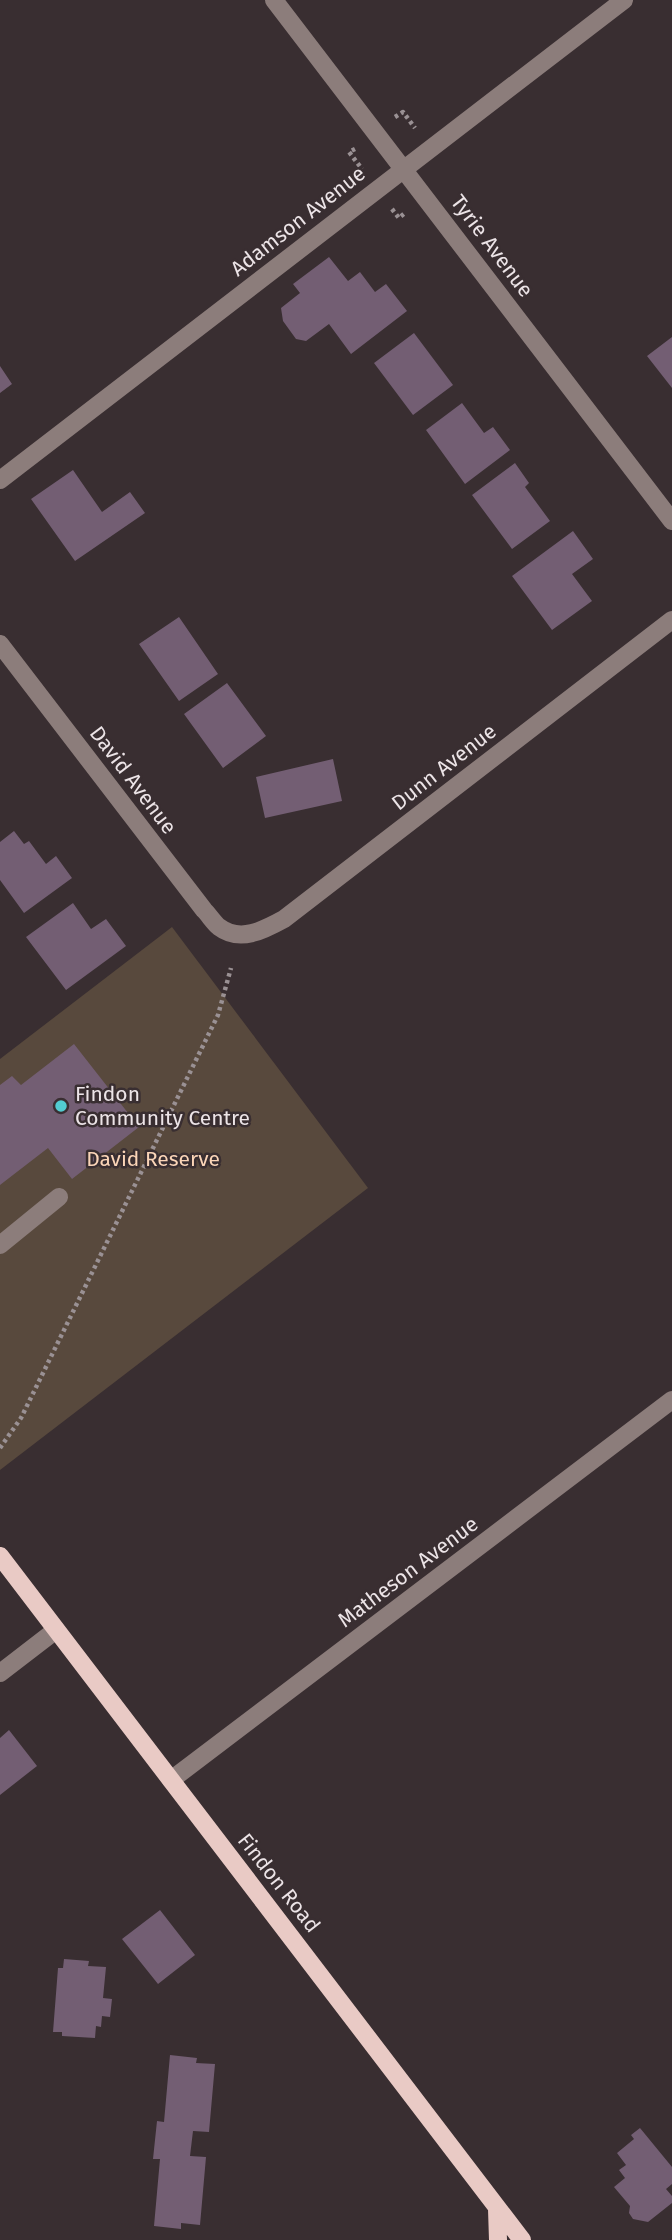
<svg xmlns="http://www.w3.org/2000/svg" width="672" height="2240" viewBox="0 0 672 2240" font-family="'Fira Sans',sans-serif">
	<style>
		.green { fill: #58493d }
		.building { fill: #735e73 }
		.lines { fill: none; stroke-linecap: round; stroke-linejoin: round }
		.path { stroke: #9a9194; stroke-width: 4.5; stroke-dasharray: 3.5 3.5; stroke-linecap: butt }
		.minor { stroke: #8c7d7b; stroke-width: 18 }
		.major { stroke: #e9cac5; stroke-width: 18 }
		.poi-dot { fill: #52ccd1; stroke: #392e31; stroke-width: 2.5 }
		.labels { text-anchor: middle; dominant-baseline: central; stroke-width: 5; stroke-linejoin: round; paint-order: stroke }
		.street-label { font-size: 21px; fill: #ece4e7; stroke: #392e31 }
		.poi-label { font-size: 21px; fill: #ece4e7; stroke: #392e31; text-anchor: start }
		.park-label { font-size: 21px; fill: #fbd5b8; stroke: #392e31 }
	</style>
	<rect width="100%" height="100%" fill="#392e31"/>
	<!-- green -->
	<path class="green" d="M 172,927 L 368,1188 L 0,1470 L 0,1059 Z"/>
	<!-- building -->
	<path class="building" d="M 329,257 L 348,281 L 360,272 L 375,292 L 386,284 L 407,311 L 351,354 L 329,324 L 306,341 L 296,339 L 283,321 L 281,308 L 300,293 L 293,284 Z
		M 414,333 L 453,385 L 413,415 L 374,363 Z
		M 672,337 L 672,388 L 647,356 Z
		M 0,366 L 12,384 L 0,393 Z
		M 462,403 L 484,433 L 493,427 L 510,450 L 465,484 L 426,430 Z
		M 515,463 L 529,483 L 525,487 L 550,521 L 512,549 L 472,495 Z
		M 73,470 L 102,512 L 130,492 L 145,513 L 75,561 L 31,499 Z
		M 573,531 L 593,559 L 572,574 L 592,601 L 552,630 L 512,576 Z
		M 179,617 L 218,674 L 179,701 L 139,644 Z
		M 227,683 L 266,736 L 223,768 L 184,714 Z
		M 333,759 L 342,801 L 265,818 L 256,777 Z
		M 14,831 L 24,844 L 29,841 L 46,864 L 56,856 L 72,878 L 24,913 L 0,880 L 0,842 Z
		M 73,903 L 91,929 L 106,919 L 126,946 L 66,990 L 26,937 Z
		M 74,1044 L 139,1127 L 72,1179 L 48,1148 L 0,1185 L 0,1085 L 12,1076 L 21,1085 Z
		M 9,1730 L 37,1766 L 0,1795 L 0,1738 Z
		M 160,1910 L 195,1955 L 158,1984 L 122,1939 Z
		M 64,1959 L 89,1961 L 88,1966 L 106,1967 L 103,1998 L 112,1999 L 110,2017 L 102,2016 L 101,2027 L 96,2026 L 95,2038 L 62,2036 L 62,2032 L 53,2032 L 58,1968 L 63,1968 Z
		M 170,2055 L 197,2058 L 196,2063 L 215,2064 L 209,2132 L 193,2131 L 190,2156 L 206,2157 L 200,2225 L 181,2223 L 181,2229 L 154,2226 L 160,2159 L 153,2159 L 157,2121 L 164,2122 Z
		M 640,2128 L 672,2167 L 672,2184 L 666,2189 L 672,2196 L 672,2203 L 648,2222 L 633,2219 L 629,2213 L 630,2206 L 614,2187 L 625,2178 L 619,2170 L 626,2165 L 617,2153 L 634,2139 L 631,2135 Z"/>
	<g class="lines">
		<!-- path -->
		<path class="path" d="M 395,117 L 403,112 L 415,128
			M 355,149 L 349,152 L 362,169
			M 392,209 L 399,218 L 405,213
			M 0,1448 L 21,1418 L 218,1015 L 231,968"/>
		<!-- minor -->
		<path class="minor" d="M 274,0 L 672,521
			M 0,480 L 624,0
			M 0,644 L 204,910 C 209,915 214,923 219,927 C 240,943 264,930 284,919 L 672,620
			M 0,1245 L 59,1197
			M 0,1673 L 56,1630
			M 171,1780 L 672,1400"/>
		<!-- major -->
		<path class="major" d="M 0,1556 L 522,2240
			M 497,2209 L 498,2240"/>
	</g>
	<!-- markers -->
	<circle class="poi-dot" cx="61" cy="1106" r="7"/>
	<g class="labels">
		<!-- street labels -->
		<g class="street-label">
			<text transform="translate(298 221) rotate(-38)">Adamson Avenue</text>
			<text transform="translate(492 246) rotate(53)">Tyrie Avenue</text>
			<text transform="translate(444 767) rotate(-38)">Dunn Avenue</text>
			<text transform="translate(133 780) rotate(53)">David Avenue</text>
			<text transform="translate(408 1572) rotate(-37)">Matheson Avenue</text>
			<text transform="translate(279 1883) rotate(52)">Findon Road</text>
		</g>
		<!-- poi labels -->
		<g class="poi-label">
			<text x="75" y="1094">Findon<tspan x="75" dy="24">Community Centre</tspan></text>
		</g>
		<!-- park labels -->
		<g class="park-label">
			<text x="153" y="1159">David Reserve</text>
		</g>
	</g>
</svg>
